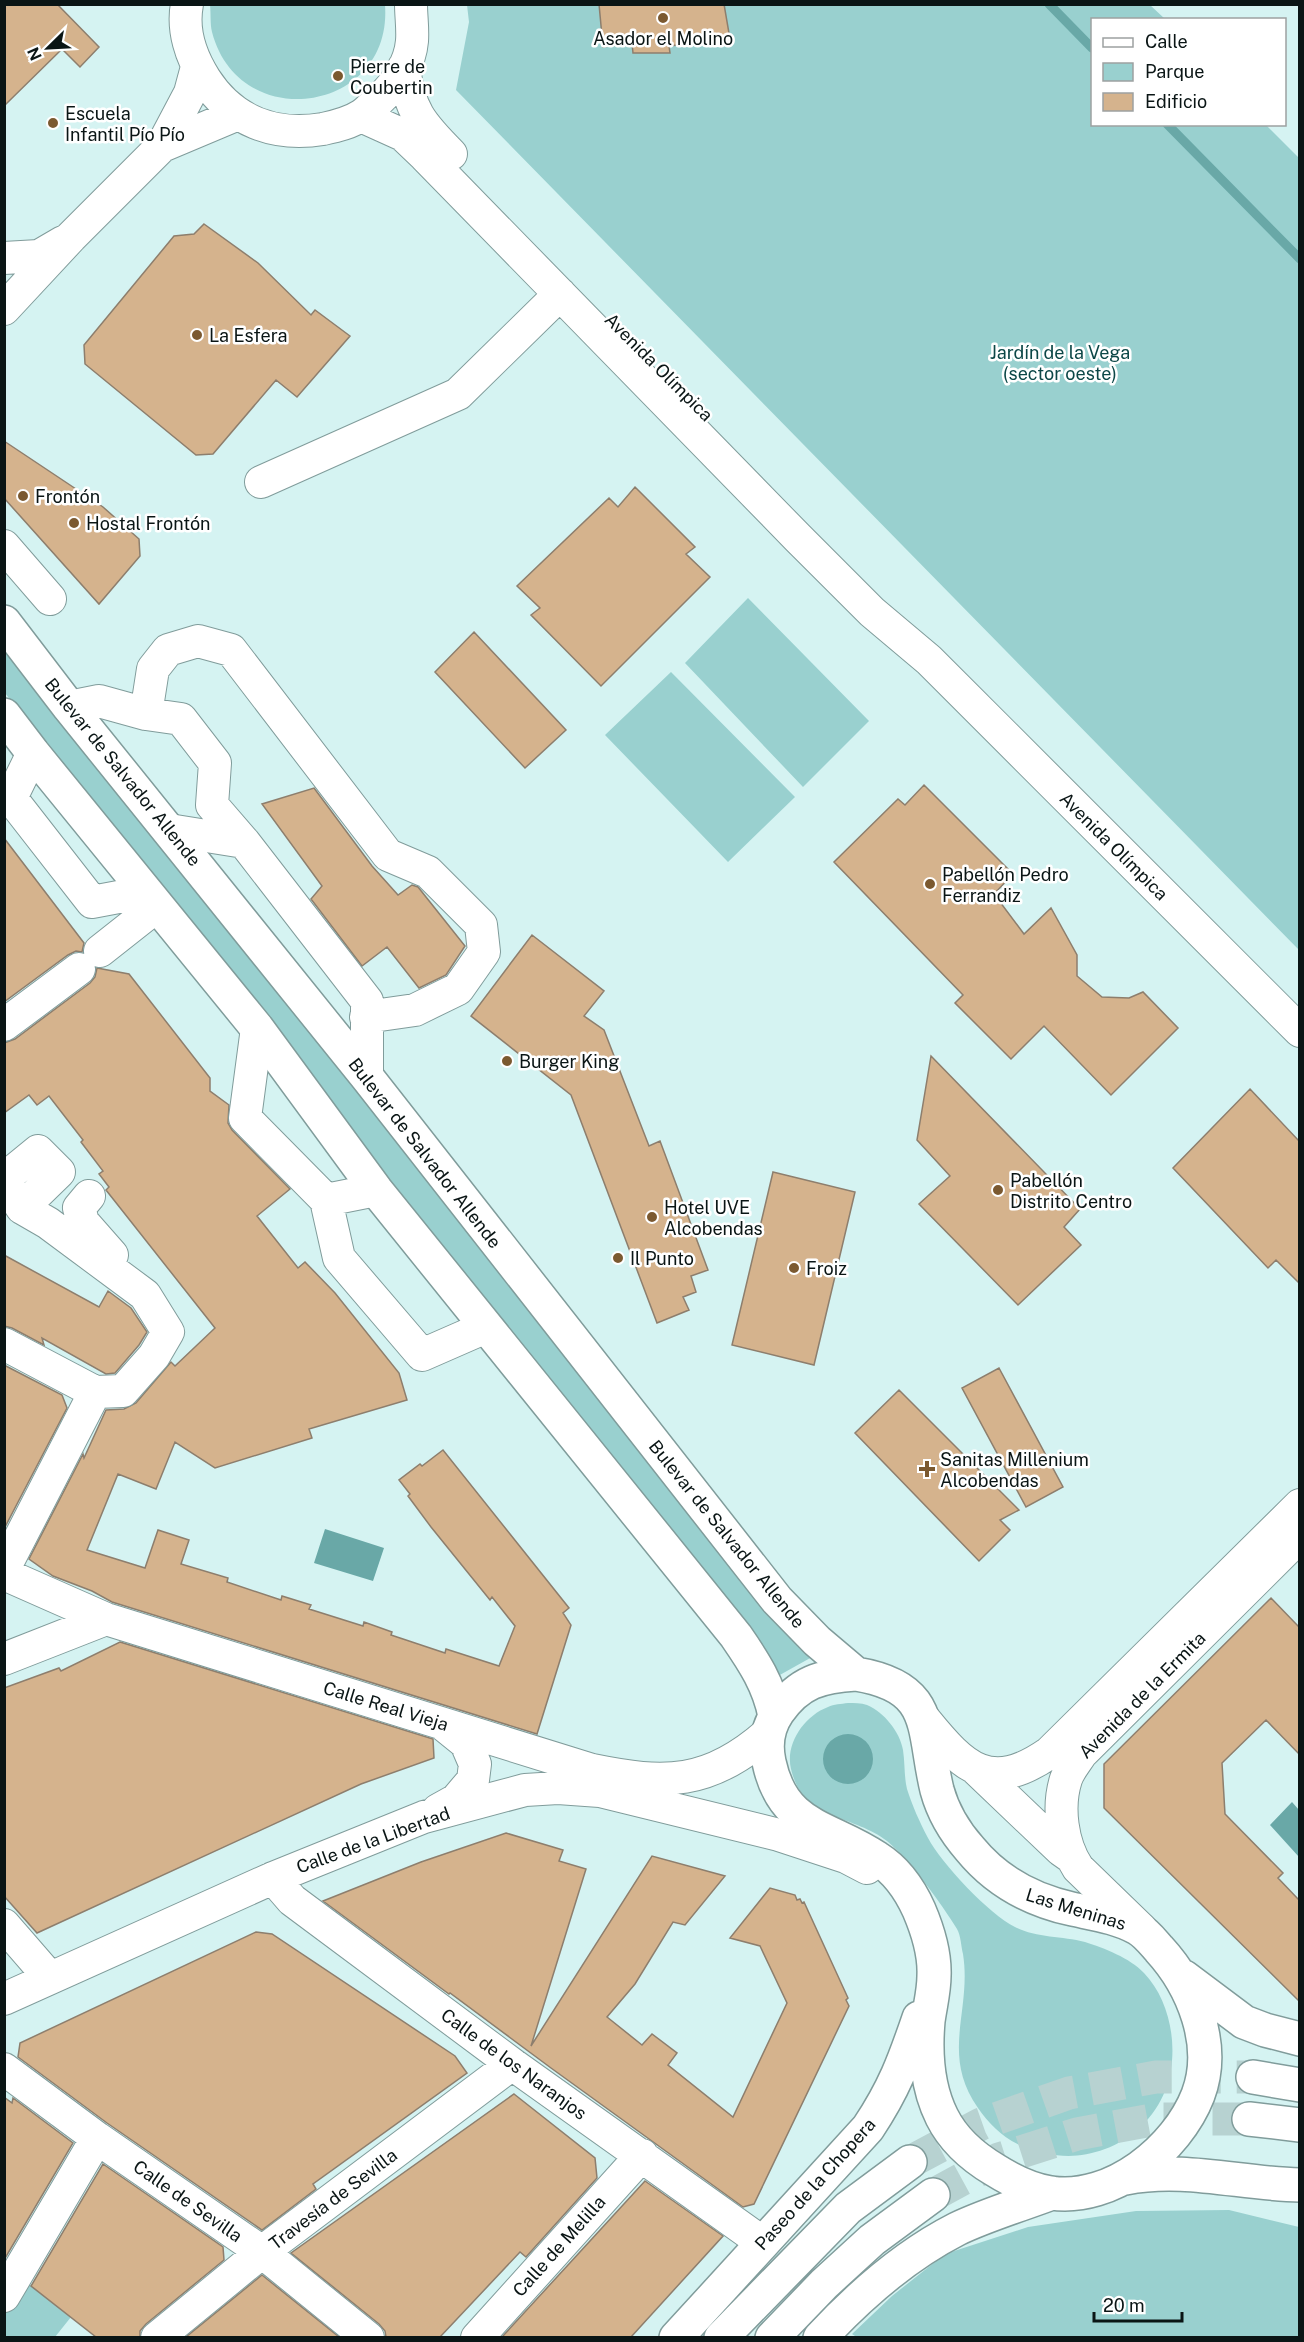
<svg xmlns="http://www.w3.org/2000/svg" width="1304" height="2342" viewBox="0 0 1304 2342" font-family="'Public Sans',sans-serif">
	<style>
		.green { fill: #99d0cf }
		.water { fill: #69a8a7 }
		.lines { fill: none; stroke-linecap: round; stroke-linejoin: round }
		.stream { stroke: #69a8a7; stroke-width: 9 }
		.building { fill: #d5b38d; stroke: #8d7e6d; stroke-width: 1.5 }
		.highway-tunnel { stroke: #b7d2d1; stroke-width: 33; stroke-dasharray: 33 16; stroke-linecap: butt }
		.minor-casing { stroke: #809c9b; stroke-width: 34 }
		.major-casing { stroke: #809c9b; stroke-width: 36 }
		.highway-casing { stroke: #809c9b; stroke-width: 36 }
		.minor { stroke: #fff; stroke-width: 32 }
		.major { stroke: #fff; stroke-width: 33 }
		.highway { stroke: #fff; stroke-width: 33 }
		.poi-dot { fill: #7b5930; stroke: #fff; stroke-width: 2 }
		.labels { text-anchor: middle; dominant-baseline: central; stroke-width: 5; stroke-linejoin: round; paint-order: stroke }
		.poi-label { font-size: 18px; fill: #0a1515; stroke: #fff; text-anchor: start }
		.park-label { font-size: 18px; fill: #0c4747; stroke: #fff }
		.street-label { font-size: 18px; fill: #0a1515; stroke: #fff }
	</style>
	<rect width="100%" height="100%" fill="#d5f3f2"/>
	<!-- green -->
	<path class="green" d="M 210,5 L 385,5 C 393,113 239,136 212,32 C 210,24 211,13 210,5 Z
		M 467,5 L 1150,5 L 1165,19 L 1092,20 L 1092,124 L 1266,125 L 1299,158 L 1299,950 L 456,90 L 469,22 Z
		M 748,598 L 869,721 L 803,787 L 685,663 Z
		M 4,645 L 790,1637 L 800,1649 L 812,1657 L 778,1676 L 5,693 Z
		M 671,672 L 795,797 L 728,862 L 605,735 Z
		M 848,1703 C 854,1703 861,1703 867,1705 C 884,1712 900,1732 903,1750 C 905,1763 904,1777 907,1789 C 912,1805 920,1823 928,1838 C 941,1863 990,1915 1015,1927 C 1036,1938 1062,1936 1085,1942 C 1104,1948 1130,1958 1144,1973 C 1172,2002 1180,2054 1165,2091 C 1155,2117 1131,2140 1105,2149 C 1075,2160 1051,2157 1022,2146 C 1003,2138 989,2124 978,2108 C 940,2054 972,2011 963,1954 C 961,1946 961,1936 957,1929 C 942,1904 909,1859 887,1841 C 852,1814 803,1821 791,1769 C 785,1744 804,1716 828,1707 C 834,1704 841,1704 848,1703 Z
		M 1229,2210 L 1299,2227 L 1299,2337 L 858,2338 L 852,2334 L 892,2296 L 945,2254 L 1028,2227 L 1136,2211 Z
		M 5,2275 L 28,2283 L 71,2317 L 55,2337 L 5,2338 Z"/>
	<!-- water -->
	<path class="water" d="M 325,1529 L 384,1548 L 373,1581 L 314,1563 Z
		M823 1759a25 25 0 1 1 50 0a25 25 0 1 1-50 0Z
		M 1292,1802 L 1299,1810 L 1299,1857 L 1270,1825 Z"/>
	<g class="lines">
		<!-- stream -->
		<path class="stream" d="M 1049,4 L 1092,48
			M 1167,124 L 1300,259"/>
	</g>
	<!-- building -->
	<path class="building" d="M 4,4 L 57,4 L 99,47 L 80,67 L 62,49 L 4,106 Z
		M 599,4 L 724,4 L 730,39 L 669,46 L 670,53 L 633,53 L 632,43 L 603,47 Z
		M 204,224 L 258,263 L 311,315 L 315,310 L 350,336 L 297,397 L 276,380 L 213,454 L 196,455 L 85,364 L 84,345 L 174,236 L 194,234 Z
		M 4,441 L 103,507 L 139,539 L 140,556 L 99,604 L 4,498 Z
		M 635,487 L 695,547 L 686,554 L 710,577 L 601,686 L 531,615 L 540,608 L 517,586 L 609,498 L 618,507 Z
		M 474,632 L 566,730 L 525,768 L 435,672 Z
		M 924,785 L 1013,874 L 994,894 L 1024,934 L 1051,908 L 1077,955 L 1077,976 L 1102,997 L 1129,998 L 1143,992 L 1178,1028 L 1111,1095 L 1044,1026 L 1011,1059 L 955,1003 L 963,995 L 834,862 L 898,799 L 905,805 Z
		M 314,788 L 372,866 L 398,895 L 412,885 L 418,887 L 465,946 L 446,975 L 419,988 L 387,947 L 362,966 L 311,899 L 322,886 L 262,804 Z
		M 4,838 L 84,943 L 82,952 L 76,951 L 68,955 L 4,1002 Z
		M 532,935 L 604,991 L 584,1016 L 604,1030 L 649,1146 L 660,1141 L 708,1270 L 691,1276 L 696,1292 L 683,1297 L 689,1310 L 657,1323 L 571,1095 L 471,1016 Z
		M 97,968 L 129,974 L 210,1078 L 210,1091 L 229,1105 L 228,1123 L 232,1130 L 290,1189 L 257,1216 L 298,1268 L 305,1262 L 335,1293 L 399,1373 L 407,1400 L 309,1429 L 312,1438 L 215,1468 L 175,1442 L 156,1489 L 118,1474 L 87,1550 L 145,1568 L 158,1530 L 189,1540 L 181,1564 L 228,1578 L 227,1582 L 281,1600 L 282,1596 L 311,1605 L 309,1609 L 363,1626 L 364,1622 L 392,1632 L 391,1635 L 445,1653 L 446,1649 L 499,1666 L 515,1626 L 492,1597 L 490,1600 L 431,1527 L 408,1496 L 410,1494 L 399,1480 L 420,1464 L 422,1466 L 443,1450 L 569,1608 L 563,1613 L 571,1625 L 537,1734 L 112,1602 L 92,1591 L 53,1576 L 29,1559 L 83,1454 L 84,1458 L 106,1410 L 124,1409 L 136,1403 L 171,1362 L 175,1366 L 215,1328 L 106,1190 L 109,1187 L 99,1174 L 103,1171 L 81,1142 L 83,1140 L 49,1096 L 37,1105 L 29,1095 L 4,1113 L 4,1043 L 15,1039 L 90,983 L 95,977 Z
		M 931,1056 L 1080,1209 L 1064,1227 L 1081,1245 L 1018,1305 L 919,1204 L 950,1176 L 917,1140 Z
		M 1250,1089 L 1299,1141 L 1299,1283 L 1276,1260 L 1268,1268 L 1173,1168 Z
		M 773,1172 L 855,1192 L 814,1365 L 732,1345 Z
		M 4,1255 L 99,1307 L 108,1291 L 131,1308 L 147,1332 L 139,1345 L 115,1373 L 106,1374 L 42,1338 L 44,1345 L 12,1328 L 4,1326 Z
		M 4,1365 L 62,1395 L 67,1408 L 4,1529 Z
		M 999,1368 L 1063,1487 L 1026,1507 L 962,1388 Z
		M 899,1390 L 1019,1510 L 1000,1520 L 1010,1530 L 979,1561 L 855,1433 Z
		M 1271,1598 L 1299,1627 L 1299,1754 L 1266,1720 L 1222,1763 L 1225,1814 L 1283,1873 L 1278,1878 L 1299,1900 L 1299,2001 L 1104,1808 L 1104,1764 Z
		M 120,1642 L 433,1739 L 434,1758 L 361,1784 L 37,1933 L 4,1896 L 4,1688 L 59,1668 L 61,1671 Z
		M 506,1833 L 563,1850 L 559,1861 L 586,1869 L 531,2046 L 652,1856 L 725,1876 L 685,1925 L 673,1922 L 635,1984 L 607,2017 L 642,2045 L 652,2034 L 677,2053 L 668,2065 L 733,2117 L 787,2003 L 760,1946 L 730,1938 L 770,1888 L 795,1895 L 797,1900 L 800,1899 L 802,1903 L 804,1902 L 848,1998 L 846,2000 L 849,2006 L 754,2204 L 743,2207 L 551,2068 L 450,1993 L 449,1994 L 323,1901 L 421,1862 Z
		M 256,1932 L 272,1934 L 455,2056 L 467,2073 L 313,2184 L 316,2189 L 262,2230 L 107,2123 L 18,2057 L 20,2043 Z
		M 514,2094 L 595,2158 L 597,2178 L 526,2257 L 520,2252 L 440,2337 L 386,2337 L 385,2331 L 379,2324 L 291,2253 Z
		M 4,2097 L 12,2103 L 13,2098 L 73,2143 L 4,2260 Z
		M 103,2164 L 223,2247 L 224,2260 L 146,2324 L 140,2331 L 140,2337 L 96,2337 L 31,2286 Z
		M 645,2181 L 723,2236 L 631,2337 L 502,2337 Z
		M 262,2275 L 339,2337 L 186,2337 Z"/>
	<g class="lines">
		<!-- highway-tunnel -->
		<path class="highway-tunnel" d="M 910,2162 L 981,2124 L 1069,2093 L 1156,2077 L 1253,2077
			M 933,2195 L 999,2159 L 1077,2134 L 1157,2119 L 1249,2119"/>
		<!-- minor casing -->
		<g class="minor-casing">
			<path id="minor" d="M 187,4 C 182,30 191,57 205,79 C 232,121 274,137 323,129 C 337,126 350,123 362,115 C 368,111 373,105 379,100 C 395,85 410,64 412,41 C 413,29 411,16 411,4
				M 404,67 C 409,110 421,124 451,154
				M 361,116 L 403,135 L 425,156 L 798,538 L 872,612 L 929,660 L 1300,1031
				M 162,146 L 238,114
				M 4,258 L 39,256 L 63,242
				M 4,309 L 71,237 L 162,146 L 190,93 L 197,67
				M 261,482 L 458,394 L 560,294
				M 4,546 L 50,599
				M 69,707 L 99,701 L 146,714 L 181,719 L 215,763 L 212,805 L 244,842 L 367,1001 L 367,1077
				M 146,714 L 153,669 L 168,650 L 198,641 L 231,650 L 388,855 L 428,872 L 481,925 L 484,952 L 458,989 L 415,1010 L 366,1017
				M 33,753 L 11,798 L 92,902 L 145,892
				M 169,830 L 244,842
				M 100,951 L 157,906
				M 4,1025 L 79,969
				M 257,1028 L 245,1118 L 326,1200 L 339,1258 L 422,1355 L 486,1327
				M 4,1179 L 38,1151 L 59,1172 L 22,1208
				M 4,1181 L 22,1208 L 48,1223 L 145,1295 L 168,1332 L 154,1356 L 123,1391 L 95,1392
				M 89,1196 L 79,1208 L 83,1222 L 112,1255
				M 326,1200 L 376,1190
				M 4,1344 L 95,1392
				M 4,1569 L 95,1392
				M 4,1574 L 106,1619 L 592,1770 C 665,1785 709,1785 767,1734
				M 4,1659 L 106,1619
				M 925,1720 C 964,1768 990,1794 1049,1753 L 1300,1505
				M 977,1770 L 1061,1850 L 1071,1857
				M 438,1810 L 456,1800 L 473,1780 L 475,1764 L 466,1743 L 445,1726
				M 273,1878 L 292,1900 L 512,2064 L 763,2243
				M 4,1925 L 50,1978
				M 1141,1929 L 1078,1868 C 1062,1844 1057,1807 1066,1779 C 1069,1770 1076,1762 1081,1754 L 1300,1536
				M 4,1999 L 273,1878 L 424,1817 L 525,1790 L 558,1788 L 600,1791 L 779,1835 L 846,1857 L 867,1868
				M 4,2069 L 97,2138 L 262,2252 L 368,2338
				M 4,2296 L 97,2138
				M 157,2338 L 262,2252 L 512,2064
				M 477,2338 L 642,2155"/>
		</g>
		<!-- major casing -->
		<g class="major-casing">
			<path id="major" d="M 4,622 L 69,707 L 367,1077 L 777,1600 L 817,1641 L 856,1674
				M 4,715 L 33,753 L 257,1028 L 376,1190 L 736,1636 C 754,1662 769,1685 775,1716
				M 856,1674 C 936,1687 922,1729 937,1790 C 943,1812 955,1832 970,1849 C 997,1882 1031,1900 1072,1909 C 1095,1914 1117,1917 1137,1928 C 1146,1933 1152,1941 1159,1949 C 1193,1986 1217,2045 1198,2095 C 1177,2149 1112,2202 1051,2193 C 1031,2190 1011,2180 995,2170 C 973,2157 954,2141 942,2117 C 927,2087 925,2055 928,2021 C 930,2006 934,1991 934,1976 C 935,1954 928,1931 919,1910 C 910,1890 896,1870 877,1858 C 830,1826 783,1829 769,1762 C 765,1744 767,1728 778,1712 C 799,1682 821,1676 856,1674 Z
				M 1184,1977 L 1244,2022 L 1265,2030 L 1300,2039
				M 1125,2178 C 1184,2166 1241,2184 1300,2185
				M 676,2338 L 868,2128 C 894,2089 904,2062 919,2018
				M 820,2338 C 860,2295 904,2256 957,2229 C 986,2215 1020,2205 1052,2193"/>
		</g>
		<!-- highway casing -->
		<g class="highway-casing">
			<path id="highway" d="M 1253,2077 L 1300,2085
				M 1249,2119 L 1300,2125
				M 721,2338 L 848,2208 L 910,2162
				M 772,2338 L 824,2284 L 872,2240 L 933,2195"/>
		</g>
		<!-- minor -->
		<use href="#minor" class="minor"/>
		<!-- major -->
		<use href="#major" class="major"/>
		<!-- highway -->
		<use href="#highway" class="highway"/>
	</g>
	<!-- markers -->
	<g class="poi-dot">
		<circle cx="663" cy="18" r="6"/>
		<circle cx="338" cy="76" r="6"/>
		<circle cx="53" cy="123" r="6"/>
		<circle cx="197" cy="335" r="6"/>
		<circle cx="23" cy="496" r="6"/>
		<circle cx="74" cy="523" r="6"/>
		<circle cx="930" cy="884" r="6"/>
		<circle cx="507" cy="1061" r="6"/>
		<circle cx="998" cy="1190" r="6"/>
		<circle cx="652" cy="1217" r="6"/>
		<circle cx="618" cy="1258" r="6"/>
		<circle cx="794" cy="1268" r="6"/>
		<path d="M924 1460h6v6h6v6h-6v6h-6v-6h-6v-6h6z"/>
	</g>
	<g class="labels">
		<!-- poi labels -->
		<g class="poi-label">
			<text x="663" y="38" text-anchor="middle">Asador el Molino</text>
			<text x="350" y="66">Pierre de<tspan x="350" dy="21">Coubertin</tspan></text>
			<text x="65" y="113">Escuela<tspan x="65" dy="21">Infantil Pío Pío</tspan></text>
			<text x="209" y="335">La Esfera</text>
			<text x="35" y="496">Frontón</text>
			<text x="86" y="523">Hostal Frontón</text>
			<text x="942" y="874">Pabellón Pedro<tspan x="942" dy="21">Ferrandiz</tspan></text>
			<text x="519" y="1061">Burger King</text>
			<text x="1010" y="1180">Pabellón<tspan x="1010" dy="21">Distrito Centro</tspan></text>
			<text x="664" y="1207">Hotel UVE<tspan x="664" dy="21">Alcobendas</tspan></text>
			<text x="630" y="1258">Il Punto</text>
			<text x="806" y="1268">Froiz</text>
			<text x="940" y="1459">Sanitas Millenium<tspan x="940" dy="21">Alcobendas</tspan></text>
		</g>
		<!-- park labels -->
		<g class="park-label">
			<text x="1060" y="352">Jardín de la Vega<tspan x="1060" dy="21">(sector oeste)</tspan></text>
		</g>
		<!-- street labels -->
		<g class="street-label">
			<text transform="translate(659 367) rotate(45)">Avenida Olímpica</text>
			<text transform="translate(123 772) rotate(51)">Bulevar de Salvador Allende</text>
			<text transform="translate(1114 846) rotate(45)">Avenida Olímpica</text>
			<text transform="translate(425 1153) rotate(52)">Bulevar de Salvador Allende</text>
			<text transform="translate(727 1534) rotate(51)">Bulevar de Salvador Allende</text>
			<text transform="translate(1142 1695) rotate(-45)">Avenida de la Ermita</text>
			<text transform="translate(386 1706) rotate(17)">Calle Real Vieja</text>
			<text transform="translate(373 1840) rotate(-20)">Calle de la Libertad</text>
			<text transform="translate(1076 1909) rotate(17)">Las Meninas</text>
			<text transform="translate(514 2064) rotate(36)">Calle de los Naranjos</text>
			<text transform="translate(815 2184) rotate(-48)">Paseo de la Chopera</text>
			<text transform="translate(333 2199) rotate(-37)">Travesía de Sevilla</text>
			<text transform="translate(188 2201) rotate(35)">Calle de Sevilla</text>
			<text transform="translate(559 2246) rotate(-48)">Calle de Melilla</text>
		</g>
	</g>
	<!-- border -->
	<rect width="1304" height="2342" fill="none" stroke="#0a1515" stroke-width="12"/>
	<!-- legend -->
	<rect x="1091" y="18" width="195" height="108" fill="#ffffff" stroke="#9da1a1" stroke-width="1.5"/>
	<rect x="1103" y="38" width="30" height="9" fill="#ffffff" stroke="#9da1a1" stroke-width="1.5"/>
	<text x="1145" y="48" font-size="18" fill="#0a1515">Calle</text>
	<rect x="1103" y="63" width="30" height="18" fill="#99d0cf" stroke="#9da1a1" stroke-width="1.5"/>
	<text x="1145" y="78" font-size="18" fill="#0a1515">Parque</text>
	<rect x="1103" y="93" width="30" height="18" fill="#d5b38d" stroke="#9da1a1" stroke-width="1.5"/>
	<text x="1145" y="108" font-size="18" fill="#0a1515">Edificio</text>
	<!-- north arrow -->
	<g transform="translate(48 48) rotate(246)" stroke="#ffffff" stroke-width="4.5" paint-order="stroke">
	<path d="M0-4.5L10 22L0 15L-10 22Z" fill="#0a1515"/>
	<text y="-9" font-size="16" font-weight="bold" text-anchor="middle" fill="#0a1515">N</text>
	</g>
	<!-- scale -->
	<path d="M1094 2312v9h88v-9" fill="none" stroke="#0a1515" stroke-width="3"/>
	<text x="1103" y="2312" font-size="18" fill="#0a1515" stroke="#ffffff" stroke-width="4.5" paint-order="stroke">20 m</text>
</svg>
